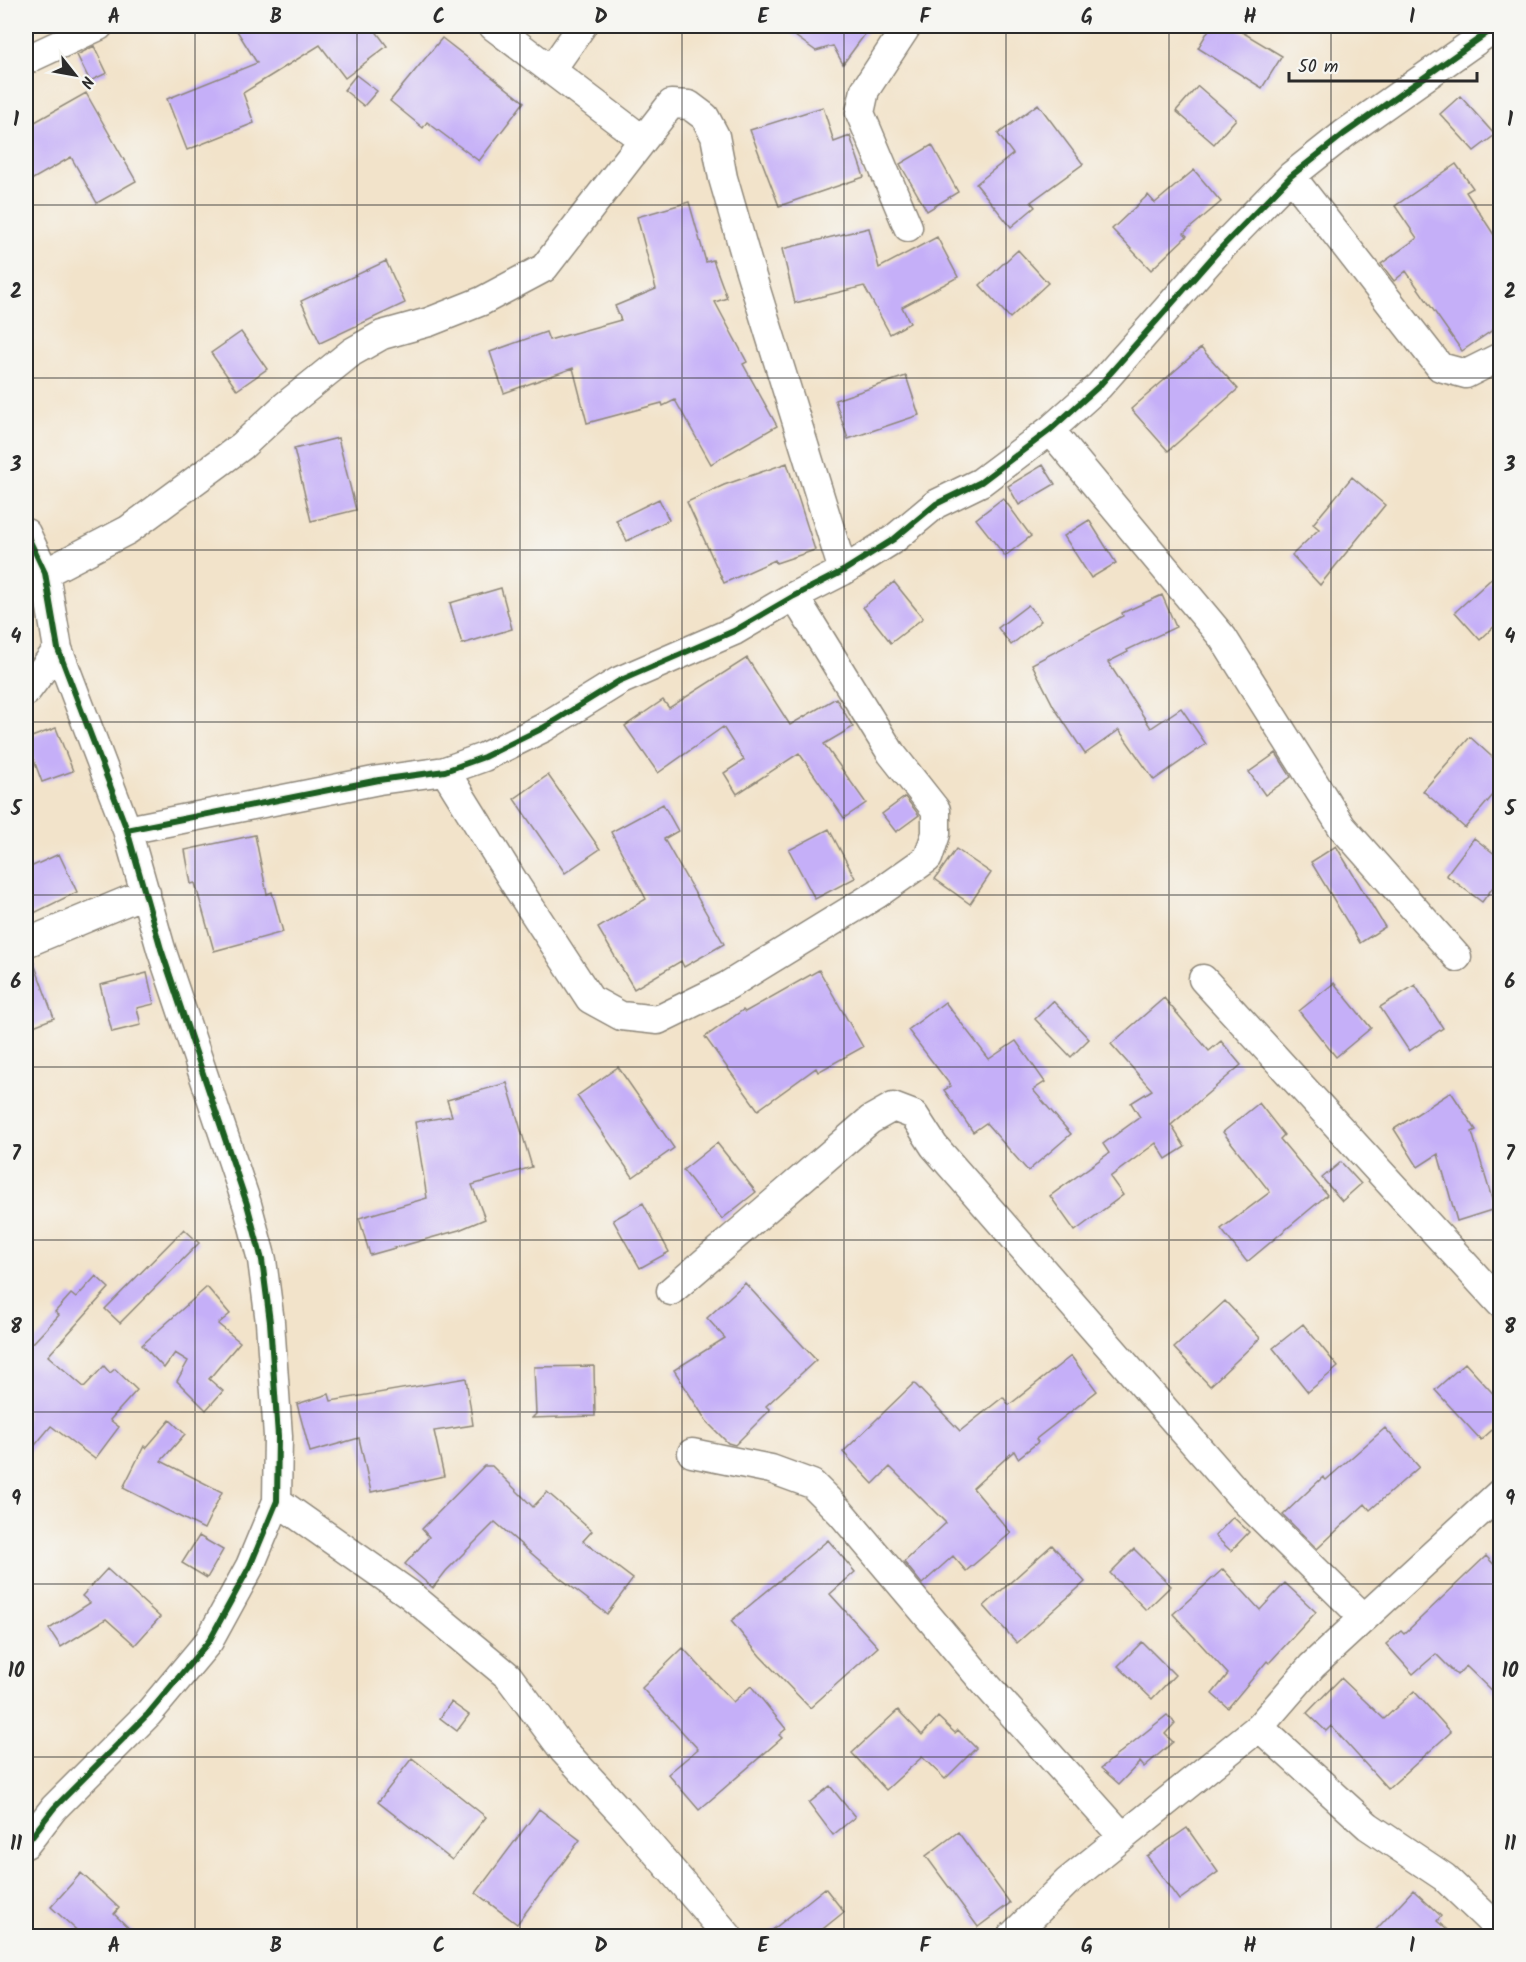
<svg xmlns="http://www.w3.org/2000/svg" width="1526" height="1962" viewBox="0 0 1526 1962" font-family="Kalam,sans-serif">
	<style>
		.building { fill: #c5aff8 }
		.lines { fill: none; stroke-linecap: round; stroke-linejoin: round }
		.street-casing { stroke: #8e877a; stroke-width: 31 }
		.street { stroke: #fff; stroke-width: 28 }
		.cycleway-casing { stroke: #f6f6f2; stroke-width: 10 }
		.cycleway { stroke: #1b5e20; stroke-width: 6 }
		.grid { fill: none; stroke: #2b2b2b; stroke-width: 1.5; stroke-opacity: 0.55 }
		.neatline { fill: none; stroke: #2b2b2b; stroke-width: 2 }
		.grid-label { font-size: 20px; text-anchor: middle; font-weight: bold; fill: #2b2b2b }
	</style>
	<rect width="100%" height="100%" fill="#f6f6f2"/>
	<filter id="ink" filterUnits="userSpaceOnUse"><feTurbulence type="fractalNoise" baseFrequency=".0167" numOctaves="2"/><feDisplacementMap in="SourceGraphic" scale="12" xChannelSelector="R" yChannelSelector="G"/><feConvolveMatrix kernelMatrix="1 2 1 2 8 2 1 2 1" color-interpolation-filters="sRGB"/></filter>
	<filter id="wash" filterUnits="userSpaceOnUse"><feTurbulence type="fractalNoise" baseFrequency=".008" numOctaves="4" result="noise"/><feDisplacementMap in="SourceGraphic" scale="24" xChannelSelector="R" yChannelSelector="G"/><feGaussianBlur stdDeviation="1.35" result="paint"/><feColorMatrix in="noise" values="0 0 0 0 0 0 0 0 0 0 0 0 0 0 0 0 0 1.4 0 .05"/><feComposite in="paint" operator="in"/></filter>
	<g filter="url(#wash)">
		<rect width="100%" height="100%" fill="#f2e3ca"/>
		<g id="blocks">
			<!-- building -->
			<path class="building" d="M 234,26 L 372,26 L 387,46 L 345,78 L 320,45 L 243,93 L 254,123 L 187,150 L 167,99 L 257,63 Z
				M 781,26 L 879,26 L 868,30 L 843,64 L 833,46 L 816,51 Z
				M 1211,26 L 1232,26 L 1282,56 L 1262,88 L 1198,48 Z
				M 442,38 L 524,102 L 479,161 L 427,122 L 423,128 L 390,101 Z
				M 94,46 L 107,73 L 90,81 L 77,55 Z
				M 356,75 L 377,91 L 364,106 L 344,90 Z
				M 1198,86 L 1236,119 L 1214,144 L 1176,111 Z
				M 86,93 L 136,181 L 97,203 L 71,157 L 26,183 L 26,127 Z
				M 1460,96 L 1495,135 L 1474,151 L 1440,114 Z
				M 1038,104 L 1083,164 L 1031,202 L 1035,207 L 1011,227 L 976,184 L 1013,154 L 998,134 Z
				M 823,107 L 834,142 L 850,136 L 864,177 L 779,206 L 750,130 Z
				M 932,145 L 958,192 L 927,211 L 900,164 Z
				M 1456,164 L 1473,188 L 1466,192 L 1500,244 L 1500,325 L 1462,351 L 1406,271 L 1394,281 L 1381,264 L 1417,238 L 1395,206 Z
				M 1194,170 L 1221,202 L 1184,233 L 1187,236 L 1151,270 L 1112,229 L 1148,195 L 1155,203 Z
				M 689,202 L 706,262 L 713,260 L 727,298 L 715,302 L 747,362 L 743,364 L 777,426 L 711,464 L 675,400 L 663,406 L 662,403 L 587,423 L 573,368 L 504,393 L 490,352 L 546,332 L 549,340 L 621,320 L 615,306 L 656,289 L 637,217 Z
				M 869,228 L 879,268 L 937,237 L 958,277 L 902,307 L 910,323 L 890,334 L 864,286 L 795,303 L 782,249 Z
				M 1018,250 L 1048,283 L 1010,318 L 980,285 Z
				M 386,261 L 405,303 L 320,343 L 301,301 Z
				M 241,332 L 267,369 L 237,390 L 211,353 Z
				M 1201,348 L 1238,389 L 1168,451 L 1131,409 Z
				M 906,376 L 919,415 L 848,439 L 835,400 Z
				M 338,438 L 356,510 L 311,521 L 294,449 Z
				M 787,463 L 815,550 L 776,563 L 775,560 L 724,583 L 687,502 L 724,485 Z
				M 1043,465 L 1055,484 L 1019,505 L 1008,486 Z
				M 1352,477 L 1385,505 L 1320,585 L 1292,555 L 1319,529 L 1313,524 Z
				M 1003,498 L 1031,536 L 1005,556 L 976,519 Z
				M 659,499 L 669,520 L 627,541 L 616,520 Z
				M 1089,520 L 1116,563 L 1091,578 L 1064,536 Z
				M 1500,571 L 1500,621 L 1480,640 L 1455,612 Z
				M 894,582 L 923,618 L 891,643 L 863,607 Z
				M 501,588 L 512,629 L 462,644 L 450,603 Z
				M 1162,595 L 1176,627 L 1127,650 L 1128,652 L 1108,662 L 1151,728 L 1181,708 L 1206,744 L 1154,780 L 1119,730 L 1085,754 L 1054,707 L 1032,664 L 1123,616 L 1122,613 Z
				M 1028,605 L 1041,621 L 1011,645 L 998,628 Z
				M 747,658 L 790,725 L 836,698 L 853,727 L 824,744 L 866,803 L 844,818 L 799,753 L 737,794 L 724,773 L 744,760 L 723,727 L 658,773 L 625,726 L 663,700 L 669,708 Z
				M 56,728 L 73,771 L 42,782 L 26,739 Z
				M 1470,737 L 1500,764 L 1500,787 L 1465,828 L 1423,791 Z
				M 1276,753 L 1291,777 L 1265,795 L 1249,772 Z
				M 548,775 L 600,849 L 565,873 L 514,799 Z
				M 905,797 L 919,815 L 896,832 L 882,814 Z
				M 663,804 L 678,831 L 664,839 L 724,944 L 684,967 L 681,961 L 634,989 L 598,928 L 646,899 L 611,832 Z
				M 829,829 L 855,878 L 815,899 L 789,850 Z
				M 255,835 L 267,894 L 272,892 L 283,932 L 214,951 L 195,883 L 191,884 L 185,850 Z
				M 1474,838 L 1500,858 L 1500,878 L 1482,902 L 1446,875 Z
				M 1336,846 L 1385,927 L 1360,943 L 1311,862 Z
				M 956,849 L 991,873 L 970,904 L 935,879 Z
				M 59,854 L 77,892 L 26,917 L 26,869 Z
				M 32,958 L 54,1018 L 26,1029 L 26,959 Z
				M 819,970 L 863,1047 L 818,1072 L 816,1068 L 758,1110 L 705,1037 L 743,1010 L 745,1012 Z
				M 147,973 L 154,1004 L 137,1008 L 141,1025 L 112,1032 L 100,985 Z
				M 1334,983 L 1371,1028 L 1336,1057 L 1299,1011 Z
				M 1415,985 L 1443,1028 L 1409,1051 L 1380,1007 Z
				M 1164,998 L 1209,1051 L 1221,1041 L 1241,1065 L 1171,1125 L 1185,1147 L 1166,1159 L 1156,1143 L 1110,1177 L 1123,1195 L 1075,1231 L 1050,1196 L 1109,1153 L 1103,1144 L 1140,1117 L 1131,1103 L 1152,1090 L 1111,1044 Z
				M 1053,1001 L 1089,1039 L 1071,1057 L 1035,1019 Z
				M 945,1002 L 989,1059 L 1016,1041 L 1045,1082 L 1033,1090 L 1071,1134 L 1028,1171 L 986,1123 L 973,1132 L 944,1090 L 951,1086 L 908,1030 Z
				M 618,1067 L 674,1148 L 633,1177 L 577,1096 Z
				M 507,1083 L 532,1167 L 472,1185 L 485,1219 L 459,1230 L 370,1255 L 359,1218 L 427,1198 L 415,1122 L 452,1116 L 447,1100 Z
				M 1451,1092 L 1476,1130 L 1472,1132 L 1495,1209 L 1457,1221 L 1438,1154 L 1418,1167 L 1394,1129 Z
				M 1259,1103 L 1284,1135 L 1280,1139 L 1327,1195 L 1247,1262 L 1221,1229 L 1270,1192 L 1223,1132 Z
				M 717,1143 L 756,1192 L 722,1219 L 683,1170 Z
				M 1341,1162 L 1361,1184 L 1342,1201 L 1322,1178 Z
				M 643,1203 L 669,1252 L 640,1268 L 613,1220 Z
				M 184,1229 L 199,1243 L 120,1323 L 105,1309 Z
				M 96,1276 L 109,1288 L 48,1356 L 84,1387 L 104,1366 L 110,1373 L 115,1369 L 137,1390 L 110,1420 L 119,1427 L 95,1459 L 51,1426 L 26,1456 L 26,1337 L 33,1343 L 59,1315 L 55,1312 L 71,1294 L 76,1298 Z
				M 745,1283 L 816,1360 L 766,1406 L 770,1410 L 735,1445 L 728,1443 L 707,1422 L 674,1370 L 725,1338 L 707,1318 Z
				M 207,1287 L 230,1314 L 218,1324 L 240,1342 L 209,1379 L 223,1391 L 206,1410 L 177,1381 L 188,1361 L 175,1353 L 164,1368 L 142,1345 Z
				M 1225,1301 L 1260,1338 L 1210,1386 L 1174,1348 Z
				M 1303,1324 L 1338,1367 L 1308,1392 L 1273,1348 Z
				M 1071,1356 L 1097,1391 L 1036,1439 L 1038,1442 L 1018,1458 L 1014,1451 L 973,1488 L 1011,1533 L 966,1571 L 953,1556 L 922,1584 L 904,1562 L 946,1523 L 890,1467 L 873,1484 L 843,1452 L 914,1383 L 960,1431 L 1003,1397 L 1009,1405 Z
				M 1465,1363 L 1500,1401 L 1500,1423 L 1481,1440 L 1435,1390 Z
				M 594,1366 L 595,1416 L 532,1418 L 536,1414 L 534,1367 Z
				M 466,1378 L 473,1425 L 434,1431 L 444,1476 L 371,1492 L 359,1438 L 310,1452 L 297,1404 L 329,1394 L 331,1401 Z
				M 170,1420 L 185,1434 L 161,1461 L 222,1492 L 204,1529 L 123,1488 L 144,1446 L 146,1448 Z
				M 1385,1428 L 1419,1467 L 1370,1510 L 1365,1504 L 1317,1549 L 1283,1515 L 1323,1477 L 1326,1480 Z
				M 484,1466 L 492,1466 L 533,1507 L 547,1492 L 592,1531 L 583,1541 L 633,1579 L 607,1614 L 560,1578 L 495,1522 L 446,1571 L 433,1588 L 405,1564 L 429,1537 L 422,1529 Z
				M 1233,1517 L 1249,1532 L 1231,1551 L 1215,1536 Z
				M 199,1536 L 223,1550 L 207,1578 L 182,1563 Z
				M 828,1540 L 855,1572 L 830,1594 L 878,1647 L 810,1708 L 760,1656 L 731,1621 Z
				M 1052,1545 L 1085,1582 L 1017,1643 L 984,1606 Z
				M 1134,1549 L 1171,1586 L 1146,1610 L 1110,1573 Z
				M 1486,1556 L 1500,1571 L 1500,1699 L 1466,1666 L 1457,1675 L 1436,1654 L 1413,1674 L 1386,1644 L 1401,1631 L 1404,1634 Z
				M 107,1569 L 160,1617 L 135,1645 L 106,1619 L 61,1647 L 49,1629 L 90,1603 L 82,1596 Z
				M 1223,1569 L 1260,1610 L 1285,1583 L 1316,1612 L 1269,1663 L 1267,1661 L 1228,1708 L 1212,1694 L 1228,1674 L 1173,1614 Z
				M 1142,1642 L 1175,1675 L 1152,1699 L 1118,1666 Z
				M 683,1648 L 733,1702 L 751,1686 L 786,1729 L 779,1735 L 782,1738 L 699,1810 L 668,1774 L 698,1749 L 642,1688 Z
				M 1341,1678 L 1384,1719 L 1414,1691 L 1451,1732 L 1388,1789 L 1331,1726 L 1326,1731 L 1307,1713 Z
				M 451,1702 L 469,1715 L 457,1731 L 440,1718 Z
				M 898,1710 L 922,1735 L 938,1717 L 955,1733 L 958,1730 L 976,1748 L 945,1779 L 922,1757 L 886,1790 L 852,1753 Z
				M 1167,1715 L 1175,1723 L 1165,1734 L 1173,1742 L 1144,1767 L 1140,1762 L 1119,1784 L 1101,1768 Z
				M 412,1758 L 486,1817 L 452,1860 L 378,1802 Z
				M 830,1786 L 855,1817 L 833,1835 L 809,1803 Z
				M 539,1809 L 580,1840 L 517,1924 L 476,1893 Z
				M 1187,1828 L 1218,1872 L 1179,1900 L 1147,1856 Z
				M 958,1832 L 1010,1903 L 978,1927 L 926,1856 Z
				M 81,1873 L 119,1908 L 114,1914 L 137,1936 L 83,1936 L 51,1907 Z
				M 825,1888 L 844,1912 L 814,1936 L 765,1936 Z
				M 1413,1890 L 1441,1916 L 1437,1921 L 1454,1936 L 1370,1936 Z"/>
		</g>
	</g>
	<g filter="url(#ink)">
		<use href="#blocks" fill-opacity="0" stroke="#8e877a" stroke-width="1.5"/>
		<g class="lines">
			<!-- street casing -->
			<g class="street-casing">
				<path id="street" d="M 493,26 L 643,140
					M 907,26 L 865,90 L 860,113 L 908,227
					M 26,60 L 99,26
					M 552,69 L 582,26
					M 1291,176 L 1440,367 L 1466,374 L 1500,357
					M 1050,430 L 1223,638 L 1342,827 L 1457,957
					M 26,533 L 45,573 L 58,649 L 127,830 L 161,949 L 247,1204 L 262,1260 L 270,1322 L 278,1436 L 277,1501 L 250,1566 L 209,1641 L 148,1714 L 54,1808 L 26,1844
					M 45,573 L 128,530 L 242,446 L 285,406 L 352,352 L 382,335 L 429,322 L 482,301 L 544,268 L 671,104 L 689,105 L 705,117 L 715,136 L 723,178 L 747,261 L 843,571
					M 26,692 L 58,649
					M 445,771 L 517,887 L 590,999 L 621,1016 L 658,1020 L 727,986 L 877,894 L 928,858 L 936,834 L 936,810 L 891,753 L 794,596
					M 127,830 L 379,780 L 445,771 L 484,757 L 543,728 L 619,681 L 734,631 L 794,596 L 843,571 L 894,539 L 936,504 L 981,482 L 1050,430 L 1099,386 L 1219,250 L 1291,176 L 1344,134 L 1497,26
					M 26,943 L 146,893
					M 1203,979 L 1500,1303
					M 671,1291 L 870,1120 L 893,1107 L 914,1115 L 934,1146 L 1242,1498 L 1364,1618
					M 692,1453 L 771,1469 L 812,1484 L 841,1513 L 982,1680 L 1123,1837
					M 277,1501 L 409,1594 L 508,1676 L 564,1751 L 628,1820 L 728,1936
					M 1259,1727 L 1368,1826 L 1444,1877 L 1500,1930
					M 1012,1936 L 1067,1882 L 1259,1727 L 1312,1666 L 1500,1493"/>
			</g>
			<!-- street -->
			<use href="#street" class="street"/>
			<!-- cycleway casing -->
			<g class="cycleway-casing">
				<path id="cycleway" d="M 26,533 L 45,573 L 58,649 L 127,830 L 161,949 L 247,1204 L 262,1260 L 270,1322 L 278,1436 L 277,1501 L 250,1566 L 209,1641 L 148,1714 L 54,1808 L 26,1844
					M 127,830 L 379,780 L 445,771 L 484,757 L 543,728 L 619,681 L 734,631 L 794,596 L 843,571 L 894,539 L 936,504 L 981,482 L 1050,430 L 1099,386 L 1219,250 L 1291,176 L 1344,134 L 1497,26"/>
			</g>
			<!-- cycleway -->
			<use href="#cycleway" class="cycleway"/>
		</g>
	</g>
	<!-- grid -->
	<path class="grid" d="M 195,26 L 195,1936M 357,26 L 357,1936M 520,26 L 520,1936M 682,26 L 682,1936M 844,26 L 844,1936M 1006,26 L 1006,1936M 1169,26 L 1169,1936M 1331,26 L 1331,1936M 26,205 L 1500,205M 26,378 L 1500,378M 26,550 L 1500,550M 26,722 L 1500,722M 26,895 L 1500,895M 26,1067 L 1500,1067M 26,1240 L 1500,1240M 26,1412 L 1500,1412M 26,1584 L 1500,1584M 26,1757 L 1500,1757"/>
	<!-- margin -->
	<rect width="1526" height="1962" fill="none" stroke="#f6f6f2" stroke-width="66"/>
	<!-- north arrow -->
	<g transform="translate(75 75) rotate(121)" stroke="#f6f6f2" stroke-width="4.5" paint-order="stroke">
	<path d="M0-4.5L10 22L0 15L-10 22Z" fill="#2b2b2b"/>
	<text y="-9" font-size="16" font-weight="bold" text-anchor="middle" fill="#2b2b2b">N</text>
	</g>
	<!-- scale -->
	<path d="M1289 72v9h188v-9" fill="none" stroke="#2b2b2b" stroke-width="3"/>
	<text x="1298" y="72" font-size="18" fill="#2b2b2b" stroke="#f6f6f2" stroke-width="4.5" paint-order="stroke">50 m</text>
	<rect x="33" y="33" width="1460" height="1896" class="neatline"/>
	<g class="grid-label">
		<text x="114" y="23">A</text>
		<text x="276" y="23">B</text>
		<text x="439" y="23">C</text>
		<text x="601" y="23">D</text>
		<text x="763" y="23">E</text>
		<text x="925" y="23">F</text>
		<text x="1087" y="23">G</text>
		<text x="1250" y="23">H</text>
		<text x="1412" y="23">I</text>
		<text x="16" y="126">1</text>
		<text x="1510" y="126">1</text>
		<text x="16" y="298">2</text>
		<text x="1510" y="298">2</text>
		<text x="16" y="471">3</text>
		<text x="1510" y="471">3</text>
		<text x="16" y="643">4</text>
		<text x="1510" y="643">4</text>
		<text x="16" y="815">5</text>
		<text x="1510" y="815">5</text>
		<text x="16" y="988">6</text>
		<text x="1510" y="988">6</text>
		<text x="16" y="1160">7</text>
		<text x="1510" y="1160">7</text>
		<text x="16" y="1333">8</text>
		<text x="1510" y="1333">8</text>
		<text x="16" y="1505">9</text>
		<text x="1510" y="1505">9</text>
		<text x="16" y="1677">10</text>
		<text x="1510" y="1677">10</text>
		<text x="16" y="1850">11</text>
		<text x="1510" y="1850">11</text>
		<text x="114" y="1952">A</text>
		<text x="276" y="1952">B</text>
		<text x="439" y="1952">C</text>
		<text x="601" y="1952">D</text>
		<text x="763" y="1952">E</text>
		<text x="925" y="1952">F</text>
		<text x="1087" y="1952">G</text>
		<text x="1250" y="1952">H</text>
		<text x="1412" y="1952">I</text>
	</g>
</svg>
